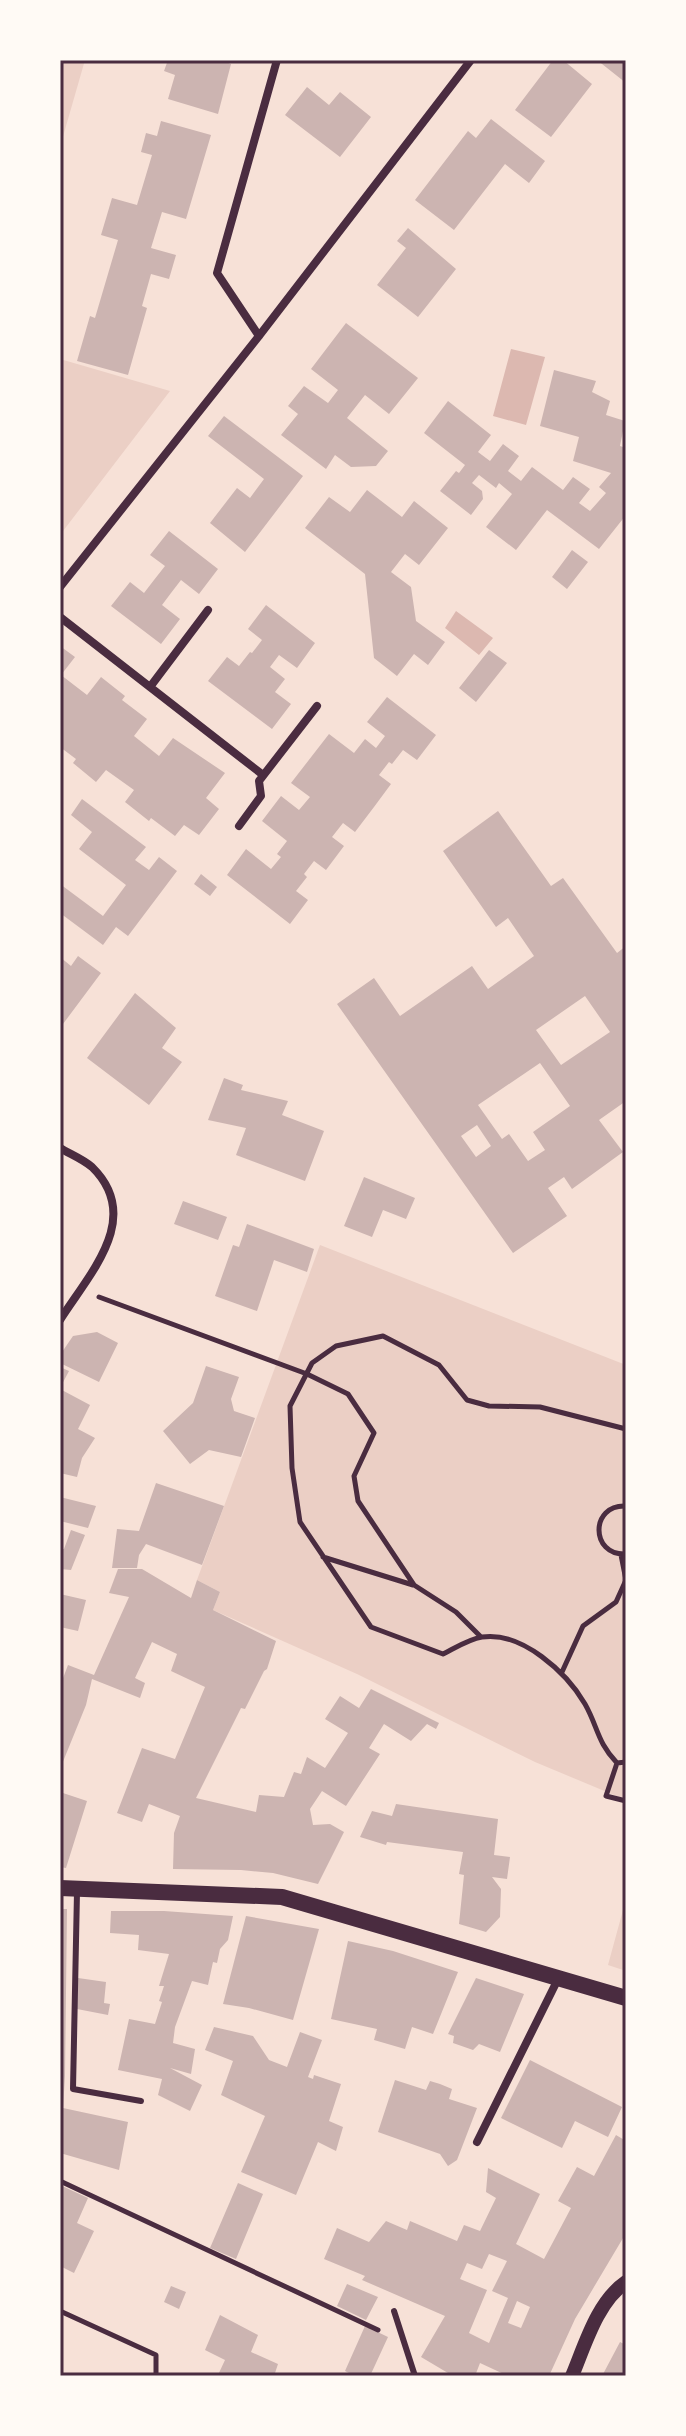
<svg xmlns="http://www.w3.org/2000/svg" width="686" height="2436" viewBox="0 0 686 2436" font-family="Inter,sans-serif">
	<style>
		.green { fill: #ebcfc5 }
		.water { fill: #dcb8b0 }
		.building { fill: #ccb4b1; fill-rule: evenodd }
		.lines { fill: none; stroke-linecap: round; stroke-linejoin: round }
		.path { stroke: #4a2c40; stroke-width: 5 }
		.service { stroke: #4a2c40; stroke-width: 6 }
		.minor { stroke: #4a2c40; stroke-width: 8 }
		.tertiary { stroke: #4a2c40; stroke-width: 14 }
		.secondary { stroke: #4a2c40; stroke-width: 16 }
		.neatline { fill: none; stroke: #4a2c40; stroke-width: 3 }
	</style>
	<rect width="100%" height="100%" fill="#f7e1d7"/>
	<!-- green -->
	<path class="green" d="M 60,60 L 85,60 L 60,147 Z
		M 60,359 L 170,391 L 60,535 Z
		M 320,1245 L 626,1365 L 626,1800 L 535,1762 L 357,1674 L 213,1610 L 220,1592 L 197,1580 Z
		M 626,1899 L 626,1971 L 608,1965 Z"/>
	<!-- water -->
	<path class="water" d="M 511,349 L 545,357 L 526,425 L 493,416 Z
		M 456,611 L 493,638 L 479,655 L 445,628 Z"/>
	<!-- building -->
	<path class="building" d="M 168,60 L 221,60 L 231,64 L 218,114 L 168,99 L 175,75 L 164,71 Z
		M 553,60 L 563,60 L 592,84 L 551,137 L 515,110 Z
		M 597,60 L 626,60 L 626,83 Z
		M 307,87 L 329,105 L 340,92 L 371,117 L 340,157 L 285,115 Z
		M 491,119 L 545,161 L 529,183 L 505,164 L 454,230 L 415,200 L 468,131 L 476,138 Z
		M 161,121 L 211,135 L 186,219 L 162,212 L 151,248 L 176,255 L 169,279 L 151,274 L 142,306 L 147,308 L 128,375 L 77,361 L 90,316 L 95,318 L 118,240 L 101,235 L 112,198 L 137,205 L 152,155 L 141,152 L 146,133 L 157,136 Z
		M 408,228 L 456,269 L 418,317 L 377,285 L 406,248 L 397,241 Z
		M 346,323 L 418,378 L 389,414 L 365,395 L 347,418 L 388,451 L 376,466 L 351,467 L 335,455 L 326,469 L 281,435 L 298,414 L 288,406 L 304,386 L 328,403 L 338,390 L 311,369 Z
		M 554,370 L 596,381 L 592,392 L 610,401 L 606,415 L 625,421 L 620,446 L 626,448 L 626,515 L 599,549 L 547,510 L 516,550 L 486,527 L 512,494 L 499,483 L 496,488 L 479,475 L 472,483 L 482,491 L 483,499 L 471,515 L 440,491 L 456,471 L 459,473 L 465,465 L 424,433 L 448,401 L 491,435 L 478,452 L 490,461 L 503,444 L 519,456 L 508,471 L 521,481 L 532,467 L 563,490 L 573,477 L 590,489 L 579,503 L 590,511 L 606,493 L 599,487 L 611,473 L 573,461 L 579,437 L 540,426 Z
		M 224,416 L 303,476 L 245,552 L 210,523 L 237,488 L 250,498 L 264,479 L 208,436 Z
		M 367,490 L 402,517 L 414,501 L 448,528 L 419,565 L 405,554 L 391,572 L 411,587 L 416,621 L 445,642 L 428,665 L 414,654 L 397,676 L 374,658 L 365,574 L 305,528 L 329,497 L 350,512 Z
		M 169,531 L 218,569 L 199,594 L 181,580 L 171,593 L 162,605 L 180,619 L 161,644 L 111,606 L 130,582 L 144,593 L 154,580 L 165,566 L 150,555 Z
		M 572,550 L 588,562 L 567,589 L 552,577 Z
		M 266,605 L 315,643 L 297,668 L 279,655 L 270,667 L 285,679 L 275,692 L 291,704 L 272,729 L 208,681 L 227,657 L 239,666 L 250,652 L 252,653 L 262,640 L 248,629 Z
		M 60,646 L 75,657 L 61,675 L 87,695 L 101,677 L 125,696 L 122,700 L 147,719 L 134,736 L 159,756 L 173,738 L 225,773 L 206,798 L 219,809 L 199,835 L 184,825 L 175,836 L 151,818 L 149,821 L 125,802 L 134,790 L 106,770 L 96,782 L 73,763 L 76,759 L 60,747 Z
		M 489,650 L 507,663 L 476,702 L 459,688 Z
		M 387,697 L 436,735 L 417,760 L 403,750 L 392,764 L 389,762 L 379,775 L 391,784 L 374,807 L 355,832 L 343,823 L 332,837 L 344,846 L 326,870 L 314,861 L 304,874 L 307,877 L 296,891 L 308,900 L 290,924 L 227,875 L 246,849 L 271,869 L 281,857 L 277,854 L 287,841 L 262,821 L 281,796 L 299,810 L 310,797 L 291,783 L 329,734 L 354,753 L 365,739 L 376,748 L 385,736 L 367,722 Z
		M 82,799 L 146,847 L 135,860 L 149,870 L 159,857 L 177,871 L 128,936 L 116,927 L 103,945 L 60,913 L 60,884 L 103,916 L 126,885 L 79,849 L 92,832 L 71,815 Z
		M 498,811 L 551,886 L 563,878 L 617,953 L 626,946 L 626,1101 L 599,1120 L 623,1152 L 572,1189 L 564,1177 L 548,1188 L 567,1216 L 513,1253 L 337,1004 L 374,978 L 400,1016 L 472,966 L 488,989 L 534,956 L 508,918 L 496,927 L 443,851 ZM 585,996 L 610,1032 L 561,1065 L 536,1030 ZM 540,1063 L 570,1106 L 533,1132 L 545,1150 L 528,1161 L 509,1134 L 502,1139 L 478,1105 ZM 477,1125 L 491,1146 L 476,1157 L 461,1136 Z
		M 201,874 L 217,887 L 210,896 L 194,884 Z
		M 78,956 L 101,973 L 60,1028 L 60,957 L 71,966 Z
		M 135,993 L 176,1028 L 162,1048 L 182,1062 L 149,1105 L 87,1058 Z
		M 224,1078 L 243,1085 L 241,1090 L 288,1101 L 282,1115 L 324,1131 L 305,1181 L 236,1155 L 246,1128 L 208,1120 Z
		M 364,1177 L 415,1198 L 406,1219 L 383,1210 L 372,1237 L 344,1226 Z
		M 183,1201 L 227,1217 L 218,1240 L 174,1224 Z
		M 247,1224 L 314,1249 L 307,1272 L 274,1260 L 257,1311 L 215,1296 L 233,1245 L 239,1247 Z
		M 97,1332 L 118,1343 L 99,1382 L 60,1363 L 60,1355 L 73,1336 Z
		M 206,1366 L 239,1377 L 231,1399 L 234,1411 L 255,1418 L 241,1457 L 209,1450 L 190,1464 L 163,1431 L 193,1403 Z
		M 60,1367 L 69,1371 L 60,1388 Z
		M 60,1389 L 90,1405 L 78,1429 L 95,1438 L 82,1458 L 77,1477 L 60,1473 Z
		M 156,1483 L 224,1506 L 202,1565 L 146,1544 L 139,1555 L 137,1568 L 112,1568 L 117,1529 L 139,1531 Z
		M 60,1497 L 96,1506 L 88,1528 L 60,1521 Z
		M 71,1530 L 85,1535 L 71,1570 L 60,1569 L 60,1549 L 64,1549 Z
		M 118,1569 L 142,1569 L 191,1598 L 197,1580 L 220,1592 L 213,1610 L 276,1641 L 267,1669 L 264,1671 L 245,1709 L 241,1708 L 196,1798 L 256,1812 L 259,1795 L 284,1797 L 294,1772 L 301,1774 L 307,1757 L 325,1768 L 348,1733 L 325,1719 L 340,1696 L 359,1708 L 371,1689 L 439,1723 L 436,1729 L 427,1724 L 411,1741 L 384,1724 L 369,1748 L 380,1754 L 346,1806 L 322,1791 L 310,1809 L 313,1825 L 330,1824 L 344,1832 L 318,1884 L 273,1873 L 241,1870 L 173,1869 L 174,1833 L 180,1816 L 149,1804 L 142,1822 L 117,1813 L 142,1748 L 175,1759 L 205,1687 L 171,1671 L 177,1654 L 152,1642 L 135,1678 L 145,1683 L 140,1698 L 92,1679 L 86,1705 L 60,1769 L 60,1686 L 68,1665 L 94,1675 L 129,1597 L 109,1593 Z
		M 60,1594 L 86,1600 L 78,1631 L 60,1627 Z
		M 60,1792 L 87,1801 L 66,1868 L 60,1867 Z
		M 396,1804 L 498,1819 L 494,1855 L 510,1857 L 507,1879 L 492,1877 L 501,1889 L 500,1917 L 486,1932 L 459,1924 L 464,1875 L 459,1874 L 463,1852 L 387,1842 L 386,1845 L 360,1837 L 372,1811 L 392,1816 Z
		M 60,1909 L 67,1909 L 65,2076 L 63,2108 L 128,2122 L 119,2170 L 60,2153 Z
		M 111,1911 L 164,1911 L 233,1916 L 228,1940 L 220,1949 L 217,1963 L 213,1962 L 208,1985 L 192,1981 L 175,2027 L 173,2043 L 195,2049 L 191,2074 L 170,2068 L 202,2085 L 190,2111 L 158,2095 L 162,2079 L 118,2070 L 129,2019 L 155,2024 L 162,2002 L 159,2001 L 164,1986 L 159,1986 L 169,1954 L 138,1950 L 139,1935 L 110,1933 Z
		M 246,1916 L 319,1929 L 293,2020 L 249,2008 L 223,2004 Z
		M 348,1941 L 393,1951 L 458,1972 L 433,2034 L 412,2027 L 405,2049 L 374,2040 L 377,2029 L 331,2019 Z
		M 78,1978 L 106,1982 L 104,2003 L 110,2004 L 108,2015 L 77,2009 Z
		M 476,1978 L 524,1994 L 500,2052 L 479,2044 L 473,2050 L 453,2043 L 454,2036 L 448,2034 Z
		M 214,2027 L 253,2036 L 269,2060 L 287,2067 L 300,2032 L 322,2040 L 308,2077 L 313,2079 L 314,2075 L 341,2084 L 329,2121 L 343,2127 L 336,2151 L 318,2142 L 296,2195 L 241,2172 L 265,2116 L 221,2095 L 233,2061 L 205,2050 Z
		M 530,2060 L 622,2107 L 608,2137 L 575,2121 L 562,2148 L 501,2118 Z
		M 395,2080 L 426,2090 L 430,2081 L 440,2084 L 452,2089 L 449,2099 L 477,2108 L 457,2160 L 448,2166 L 440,2154 L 378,2132 Z
		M 616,2135 L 626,2141 L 626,2233 L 575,2319 L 549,2376 L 508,2376 L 480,2363 L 475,2376 L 453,2376 L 421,2357 L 445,2316 L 362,2280 L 365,2276 L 324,2259 L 337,2228 L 369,2242 L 386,2221 L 407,2230 L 410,2221 L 457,2241 L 464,2225 L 480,2231 L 496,2198 L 486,2192 L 488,2168 L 540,2194 L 516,2244 L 544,2259 L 571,2208 L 558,2201 L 577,2167 L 594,2176 ZM 489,2254 L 507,2261 L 492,2291 L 508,2298 L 489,2343 L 469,2333 L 487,2290 L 460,2279 L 467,2263 L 482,2269 ZM 517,2301 L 530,2307 L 521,2328 L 508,2323 Z
		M 238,2183 L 263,2194 L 236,2259 L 210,2248 Z
		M 60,2185 L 88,2198 L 77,2223 L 94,2231 L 74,2273 L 60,2266 Z
		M 347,2284 L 378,2297 L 366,2320 L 337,2306 Z
		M 171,2286 L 186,2292 L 179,2309 L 164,2302 Z
		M 220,2315 L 258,2335 L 251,2352 L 278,2364 L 274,2376 L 218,2375 L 225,2360 L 205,2350 Z
		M 365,2326 L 388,2337 L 370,2376 L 355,2376 L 345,2371 Z
		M 620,2342 L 626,2345 L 626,2376 L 602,2376 Z"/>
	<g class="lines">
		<!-- path -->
		<path class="path" d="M 99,1297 L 307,1374 L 348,1394 L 374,1433 L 354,1476 L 358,1501 L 414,1585 L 456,1612 L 481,1637
			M 626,1429 L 540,1407 L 489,1406 L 467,1400 L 439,1365 L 383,1336 L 336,1346 L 312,1363 L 290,1406 L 292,1468 L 300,1522 L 371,1627 L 443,1654 C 455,1648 469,1639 482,1637 C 522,1631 567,1673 585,1704 C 598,1727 597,1742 617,1763 L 626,1762
			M 626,1506 C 590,1504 590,1556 626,1554
			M 323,1557 L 413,1585
			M 562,1672 L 583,1626 L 616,1602 L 626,1580 L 621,1555
			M 617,1763 L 606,1796 L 626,1801
			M 60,2181 L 378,2330
			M 60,2311 L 156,2355 L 156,2376"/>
		<!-- service -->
		<path class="service" d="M 77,1892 L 73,2089 L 141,2101
			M 394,2311 L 415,2376"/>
		<!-- minor -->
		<path class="minor" d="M 259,336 L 217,273 L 277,60
			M 60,587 L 259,336 L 471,60
			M 60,617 L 263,775
			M 150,687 L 208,610
			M 239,826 L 261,796 L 259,781 L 317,706
			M 60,1148 C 70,1154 83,1159 92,1167 C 144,1218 89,1274 60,1320
			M 477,2142 L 559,1977"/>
		<!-- tertiary -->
		<path class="tertiary" d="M 572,2376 C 585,2345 597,2302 626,2282"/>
		<!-- secondary -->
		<path class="secondary" d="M 60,1888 L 282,1897 L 626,1998"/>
	</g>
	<!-- border -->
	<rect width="686" height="2436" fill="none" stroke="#fffaf5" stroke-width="124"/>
	<rect x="62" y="62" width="562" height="2312" class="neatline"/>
</svg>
